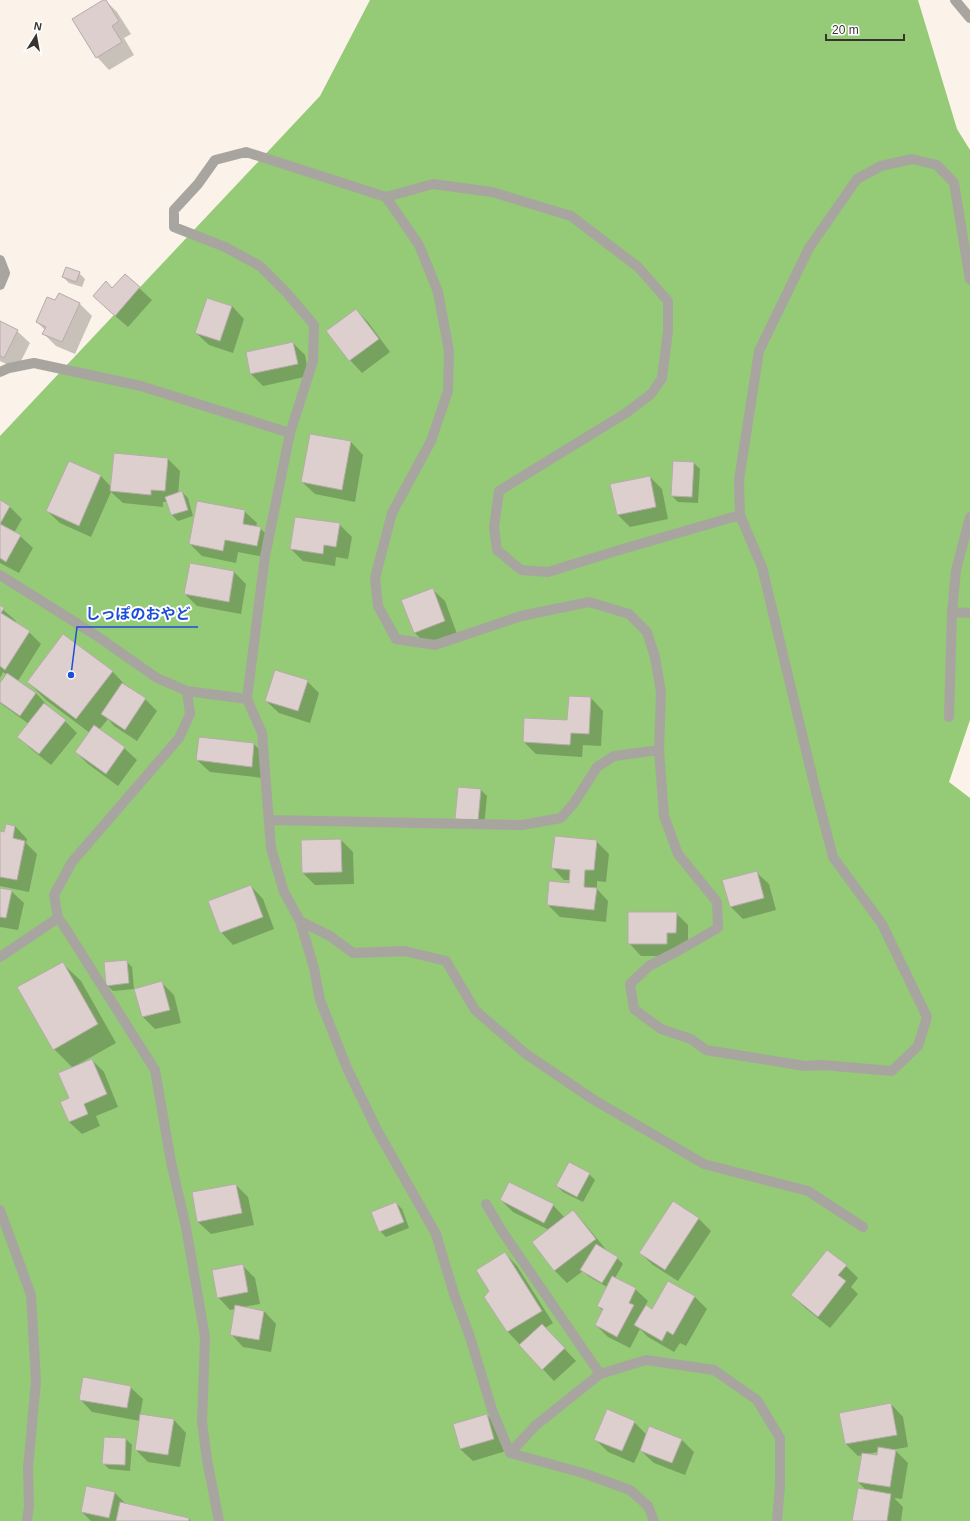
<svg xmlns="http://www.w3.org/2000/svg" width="970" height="1521" viewBox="0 0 970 1521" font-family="Helvetica,'Noto Sans JP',sans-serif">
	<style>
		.forest { fill: #95ca76 }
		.shadow { fill: #0003; fill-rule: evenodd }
		.building { fill: #dccfce; stroke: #b7abaa }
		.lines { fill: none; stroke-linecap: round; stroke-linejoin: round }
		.street { stroke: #a8a5a1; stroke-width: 10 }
		.leader { fill: none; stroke: #1d4ed8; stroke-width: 1.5 }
		.callout-dot { fill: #1d4ed8; stroke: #fff; stroke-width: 1.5 }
		.callout-label { font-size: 15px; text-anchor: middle; font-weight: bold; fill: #1d4ed8; stroke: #fff; stroke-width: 4; stroke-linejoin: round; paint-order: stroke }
	</style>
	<rect width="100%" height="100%" fill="#fbf2e9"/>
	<!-- forest -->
	<path class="forest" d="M 370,0 L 918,0 L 957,129 L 970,150 L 970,720 L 949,782 L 970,798 L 970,1521 L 0,1521 L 0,436 L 320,96 Z"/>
	<!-- shadow -->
	<path class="shadow" d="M 105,0 L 117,12 L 131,34 L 124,38 L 134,55 L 109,70 L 97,57 Z
		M 79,273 L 85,279 L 82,287 L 69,283 L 63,277 Z
		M 125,275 L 152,300 L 128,327 L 106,308 L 112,289 Z
		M 56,302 L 79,303 L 92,316 L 75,354 L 56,346 L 44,334 L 45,330 L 37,322 Z
		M 232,306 L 244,319 L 233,353 L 209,345 L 196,333 Z
		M 356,310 L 368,322 L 390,352 L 362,373 L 350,360 L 328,331 Z
		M 0,322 L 17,331 L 30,343 L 17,369 L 0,361 Z
		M 293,343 L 305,355 L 309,376 L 263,386 L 251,374 Z
		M 351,442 L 363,455 L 355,502 L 315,494 L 302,482 Z
		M 168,459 L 180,471 L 178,494 L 182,492 L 188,498 L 193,516 L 178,521 L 172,515 L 168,502 L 163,502 L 163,507 L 123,503 L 111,492 L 91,537 L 60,523 L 47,511 L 69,462 L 101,476 L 111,487 Z
		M 694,463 L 700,469 L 698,503 L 678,502 L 672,496 Z
		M 650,477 L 662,489 L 668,519 L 630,527 L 618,515 Z
		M 0,501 L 9,506 L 22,519 L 14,533 L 20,536 L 33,548 L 19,573 L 0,563 Z
		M 244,511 L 257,523 L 256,528 L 260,528 L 273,541 L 269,558 L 238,552 L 236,563 L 202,556 L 190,544 Z
		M 339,524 L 352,537 L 348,559 L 336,557 L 335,566 L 303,561 L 291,549 Z
		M 234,572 L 246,584 L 241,614 L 197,606 L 185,594 Z
		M 432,589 L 445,601 L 457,634 L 427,645 L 415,633 L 402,601 Z
		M 0,607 L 16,621 L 15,623 L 29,632 L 41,644 L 18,681 L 36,693 L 48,706 L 47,707 L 65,721 L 77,733 L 51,765 L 31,749 L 19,737 L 29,724 L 0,703 L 0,685 L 7,675 L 3,672 L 0,678 Z
		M 112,671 L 129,689 L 145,699 L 157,711 L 137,741 L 114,726 L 108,719 L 99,730 L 124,748 L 137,760 L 118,786 L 88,764 L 76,752 L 90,733 L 46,700 L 28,682 Z
		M 307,681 L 319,693 L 310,723 L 279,713 L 266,701 Z
		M 570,697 L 591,698 L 603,711 L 601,746 L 583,745 L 582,757 L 536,754 L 524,742 L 525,719 L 568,721 Z
		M 254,744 L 266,756 L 264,778 L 210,772 L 197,760 Z
		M 481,790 L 487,796 L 484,827 L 462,825 Z
		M 15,826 L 27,839 L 26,843 L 37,854 L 29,892 L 0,886 L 0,832 L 5,833 Z
		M 341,840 L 353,852 L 354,884 L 315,885 L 303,873 Z
		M 596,841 L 609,854 L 606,882 L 597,881 L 597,889 L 608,901 L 606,922 L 560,917 L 548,905 L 569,884 L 570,880 L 564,880 L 552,867 Z
		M 756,872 L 769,884 L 776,910 L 743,919 L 731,907 L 723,880 Z
		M 251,886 L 263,899 L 274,929 L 233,945 L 221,932 Z
		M 0,889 L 11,891 L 24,903 L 18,930 L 0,927 Z
		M 676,913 L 688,925 L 688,945 L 679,956 L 641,956 L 629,943 Z
		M 126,961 L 132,967 L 134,989 L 113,991 L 107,985 Z
		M 62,963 L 81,981 L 116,1043 L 77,1065 L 78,1066 L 92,1060 L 104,1072 L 118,1107 L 96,1116 L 100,1126 L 82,1134 L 69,1122 L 73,1068 L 54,1049 Z
		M 162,983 L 174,995 L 181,1023 L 155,1029 L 143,1017 L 136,990 Z
		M 589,1174 L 595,1180 L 583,1202 L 563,1192 L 557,1186 Z
		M 236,1185 L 248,1197 L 254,1225 L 211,1234 L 198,1222 L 193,1193 Z
		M 501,1200 L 553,1205 L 565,1218 L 573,1211 L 585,1224 L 608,1252 L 617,1258 L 623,1264 L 615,1278 L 635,1289 L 648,1301 L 645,1306 L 652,1310 L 669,1282 L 695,1297 L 707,1309 L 686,1346 L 680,1343 L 674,1352 L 648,1337 L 640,1329 L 630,1348 L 608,1337 L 596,1325 L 603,1311 L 598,1306 L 607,1287 L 588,1276 L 583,1271 L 567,1283 L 555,1271 L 533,1242 L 549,1230 L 513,1212 Z
		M 674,1202 L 699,1219 L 711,1231 L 678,1281 L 653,1265 L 640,1253 Z
		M 396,1203 L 402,1209 L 409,1228 L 386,1237 L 380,1231 Z
		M 505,1253 L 517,1266 L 553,1323 L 545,1328 L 576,1361 L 554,1381 L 508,1332 L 486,1297 L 490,1291 Z
		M 242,1265 L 255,1278 L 260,1304 L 243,1307 L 264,1311 L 276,1324 L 271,1352 L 243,1347 L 231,1334 L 235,1309 L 230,1310 L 218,1297 Z
		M 846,1266 L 858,1278 L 851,1287 L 858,1294 L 830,1328 L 804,1307 L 792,1295 Z
		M 130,1387 L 143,1399 L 140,1415 L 174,1420 L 186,1433 L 180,1467 L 148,1462 L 136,1450 L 140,1421 L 92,1412 L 80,1399 Z
		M 891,1404 L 903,1417 L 908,1447 L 891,1450 L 896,1451 L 908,1463 L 902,1499 L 894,1498 L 903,1507 L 901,1521 L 853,1521 L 866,1490 L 858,1482 L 862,1455 L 858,1456 L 846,1444 ZM 878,1452 L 877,1456 L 867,1454 Z
		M 487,1415 L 499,1427 L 506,1451 L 473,1461 L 460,1449 Z
		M 634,1422 L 647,1435 L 681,1439 L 694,1452 L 685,1475 L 654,1463 L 640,1450 L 634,1463 L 608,1452 L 595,1439 Z
		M 126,1439 L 132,1445 L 130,1471 L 109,1469 L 103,1463 Z
		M 115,1493 L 126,1504 L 189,1518 L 191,1521 L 91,1521 L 82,1512 Z"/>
	<!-- building -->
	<path class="building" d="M 103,0 L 106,0 L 119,21 L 112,26 L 122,42 L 96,58 L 72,19 Z
		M 66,267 L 80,272 L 76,282 L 62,277 Z
		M 125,274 L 140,287 L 115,316 L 93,296 L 106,281 L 112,288 Z
		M 59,293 L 80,303 L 62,342 L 42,334 L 46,327 L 36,322 L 47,297 L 55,300 Z
		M 207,298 L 232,306 L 220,341 L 195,333 Z
		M 356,309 L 379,339 L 349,361 L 326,331 Z
		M 0,321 L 18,330 L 4,358 L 0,356 Z
		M 293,342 L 298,364 L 250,374 L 246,352 Z
		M 310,434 L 351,441 L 342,490 L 301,482 Z
		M 114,453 L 168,458 L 165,491 L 151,490 L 151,495 L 110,491 Z
		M 69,461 L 101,475 L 79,526 L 46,511 Z
		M 673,461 L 694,462 L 692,497 L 671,496 Z
		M 650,476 L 656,507 L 617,515 L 610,484 Z
		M 182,491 L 188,510 L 171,515 L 165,497 Z
		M 0,500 L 10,506 L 0,524 L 21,535 L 6,562 L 0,558 Z
		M 197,501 L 245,510 L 243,524 L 261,527 L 257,546 L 225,540 L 223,551 L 189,544 Z
		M 295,517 L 340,523 L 336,547 L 324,545 L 323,554 L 290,549 Z
		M 190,563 L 234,571 L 229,602 L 184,594 Z
		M 433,588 L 445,621 L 414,633 L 401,600 Z
		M 0,605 L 4,608 L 1,613 L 30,631 L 5,670 L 0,666 Z
		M 63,634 L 113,671 L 76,719 L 27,682 Z
		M 275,670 L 308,680 L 298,711 L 265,701 Z
		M 7,673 L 36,693 L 20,716 L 0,702 L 0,683 Z
		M 122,683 L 146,698 L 125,730 L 101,714 Z
		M 569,696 L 591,697 L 589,734 L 571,733 L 570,745 L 523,742 L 524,718 L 567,720 Z
		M 44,703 L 66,720 L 39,754 L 17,737 Z
		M 94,725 L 125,747 L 106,774 L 75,752 Z
		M 199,737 L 254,743 L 252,767 L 196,760 Z
		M 458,787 L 481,789 L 478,821 L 455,819 Z
		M 6,824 L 15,826 L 13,838 L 25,841 L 17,880 L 0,877 L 0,831 L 4,832 Z
		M 555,836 L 597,840 L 594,870 L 585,870 L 584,887 L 597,888 L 594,910 L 547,905 L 549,881 L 569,883 L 570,870 L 551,868 Z
		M 341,839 L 342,872 L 302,873 L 301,840 Z
		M 757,871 L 764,898 L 730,907 L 722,880 Z
		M 251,885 L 263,917 L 220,933 L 208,901 Z
		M 0,888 L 12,890 L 6,918 L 0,917 Z
		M 628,912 L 677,912 L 676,933 L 667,933 L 667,944 L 628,944 Z
		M 127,960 L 129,983 L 106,986 L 104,962 Z
		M 63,962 L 98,1024 L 53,1050 L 17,987 Z
		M 162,981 L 170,1010 L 142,1017 L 134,989 Z
		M 92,1059 L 107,1094 L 84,1104 L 88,1114 L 69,1122 L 60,1102 L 69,1098 L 58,1073 Z
		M 569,1162 L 590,1173 L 577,1197 L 556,1186 Z
		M 509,1182 L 554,1204 L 544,1223 L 500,1200 Z
		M 236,1184 L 242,1213 L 197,1222 L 192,1192 Z
		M 673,1201 L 699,1218 L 665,1270 L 639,1253 Z
		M 396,1202 L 404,1222 L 379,1232 L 371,1212 Z
		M 573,1210 L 596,1239 L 554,1271 L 532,1242 Z
		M 596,1244 L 618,1257 L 602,1283 L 580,1270 Z
		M 827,1250 L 847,1265 L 838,1275 L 846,1281 L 818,1317 L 791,1295 Z
		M 505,1252 L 542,1311 L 507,1332 L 484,1297 L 489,1291 L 476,1270 Z
		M 243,1264 L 248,1292 L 217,1298 L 212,1270 Z
		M 612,1276 L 636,1288 L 629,1303 L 634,1305 L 617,1337 L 595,1325 L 603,1309 L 597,1306 Z
		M 668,1281 L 695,1296 L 673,1335 L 667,1331 L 662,1341 L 634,1325 L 646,1305 L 652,1309 Z
		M 235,1305 L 264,1311 L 259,1340 L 230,1335 Z
		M 542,1324 L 565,1348 L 542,1370 L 519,1345 Z
		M 83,1377 L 131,1386 L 127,1408 L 79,1400 Z
		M 891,1403 L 897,1435 L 845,1444 L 839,1413 Z
		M 607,1409 L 635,1421 L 622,1451 L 594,1440 Z
		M 140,1414 L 174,1419 L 168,1455 L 135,1450 Z
		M 487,1414 L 494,1439 L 460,1449 L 453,1424 Z
		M 649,1426 L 682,1439 L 672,1463 L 640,1451 Z
		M 104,1437 L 126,1438 L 125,1465 L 102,1464 Z
		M 878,1447 L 896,1450 L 890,1487 L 857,1482 L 862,1453 L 877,1455 Z
		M 86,1486 L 115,1492 L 109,1518 L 81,1512 Z
		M 858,1488 L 891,1494 L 887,1521 L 852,1521 Z
		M 120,1502 L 189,1518 L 189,1521 L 116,1521 Z"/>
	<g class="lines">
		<!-- street -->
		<path class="street" d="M 955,0 L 970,18
			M 386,197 L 419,245 L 438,292 L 449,351 L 448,391 L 431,441 L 392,513 L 375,578 L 378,606 L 396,639 L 435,645 L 521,616 L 589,602 L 629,614 L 647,632 L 655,657 L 661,692 L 659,750 L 664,816 L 678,854 L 717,902 L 718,928 L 676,952 L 649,966 L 630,984 L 634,1009 L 661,1029 L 691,1039 L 706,1050 L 805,1066 L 822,1065 L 892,1071 L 918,1046 L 927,1017 L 882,924 L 833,857 L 816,792 L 762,567 L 740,515 L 739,480 L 759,351 L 809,248 L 857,179 L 881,166 L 912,159 L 937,165 L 954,183 L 970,280
			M 0,260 L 5,273 L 0,285
			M 0,372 L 9,368 L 34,363 L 141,386 L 290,433
			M 0,575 L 94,634 L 157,678 L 187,691 L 247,699
			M 952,612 L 970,613
			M 187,691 L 190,714 L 179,738 L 72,862 L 54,895 L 58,918 L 64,926 L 155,1070 L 171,1162 L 186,1227 L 205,1337 L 202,1422 L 207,1460 L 219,1521
			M 949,717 L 952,612 L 956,570 L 970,517
			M 269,820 L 522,825 L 561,818 L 574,803 L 597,767 L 614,756 L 659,750
			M 300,921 L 330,936 L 353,953 L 405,951 L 446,961 L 475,1010 L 526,1054 L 594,1100 L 704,1164 L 808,1191 L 863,1227
			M 0,957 L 58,918
			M 486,1204 L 502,1231 L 600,1374
			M 0,1210 L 31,1295 L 36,1381 L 28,1468 L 29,1506 L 27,1521
			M 510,1453 L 492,1410 L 470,1337 L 454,1294 L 436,1234 L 377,1130 L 347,1068 L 320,1000 L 314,968 L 300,921 L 284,892 L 271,848 L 262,733 L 247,699 L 265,556 L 290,433 L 313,361 L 314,325 L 286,292 L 260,266 L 225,247 L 174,227 L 174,210 L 198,184 L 215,160 L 246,152 L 386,197 L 433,184 L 492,192 L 571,216 L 638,267 L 668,301 L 668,331 L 662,378 L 651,394 L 626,413 L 499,491 L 494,527 L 497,550 L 521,570 L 548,572 L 616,551 L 740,515
			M 510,1453 L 535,1426 L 600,1374 L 646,1360 L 714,1370 L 757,1400 L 780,1438 L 780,1485 L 777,1521
			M 510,1453 L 583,1473 L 630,1490 L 648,1506 L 654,1521"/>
	</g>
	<!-- callouts -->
	<path class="leader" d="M71 675L77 627H198"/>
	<circle class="callout-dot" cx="71" cy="675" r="4"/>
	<g class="callout-label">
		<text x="138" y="619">しっぽのおやど</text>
	</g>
	<!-- north arrow -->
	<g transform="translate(36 36) rotate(11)" stroke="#ffffff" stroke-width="3" paint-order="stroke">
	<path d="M0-3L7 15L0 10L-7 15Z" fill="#373430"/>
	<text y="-6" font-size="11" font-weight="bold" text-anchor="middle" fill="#373430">N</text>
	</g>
	<!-- scale -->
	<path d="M826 34v6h78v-6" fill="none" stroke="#373430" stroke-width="2"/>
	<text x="832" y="34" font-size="12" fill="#373430" stroke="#ffffff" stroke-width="3" paint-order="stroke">20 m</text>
</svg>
